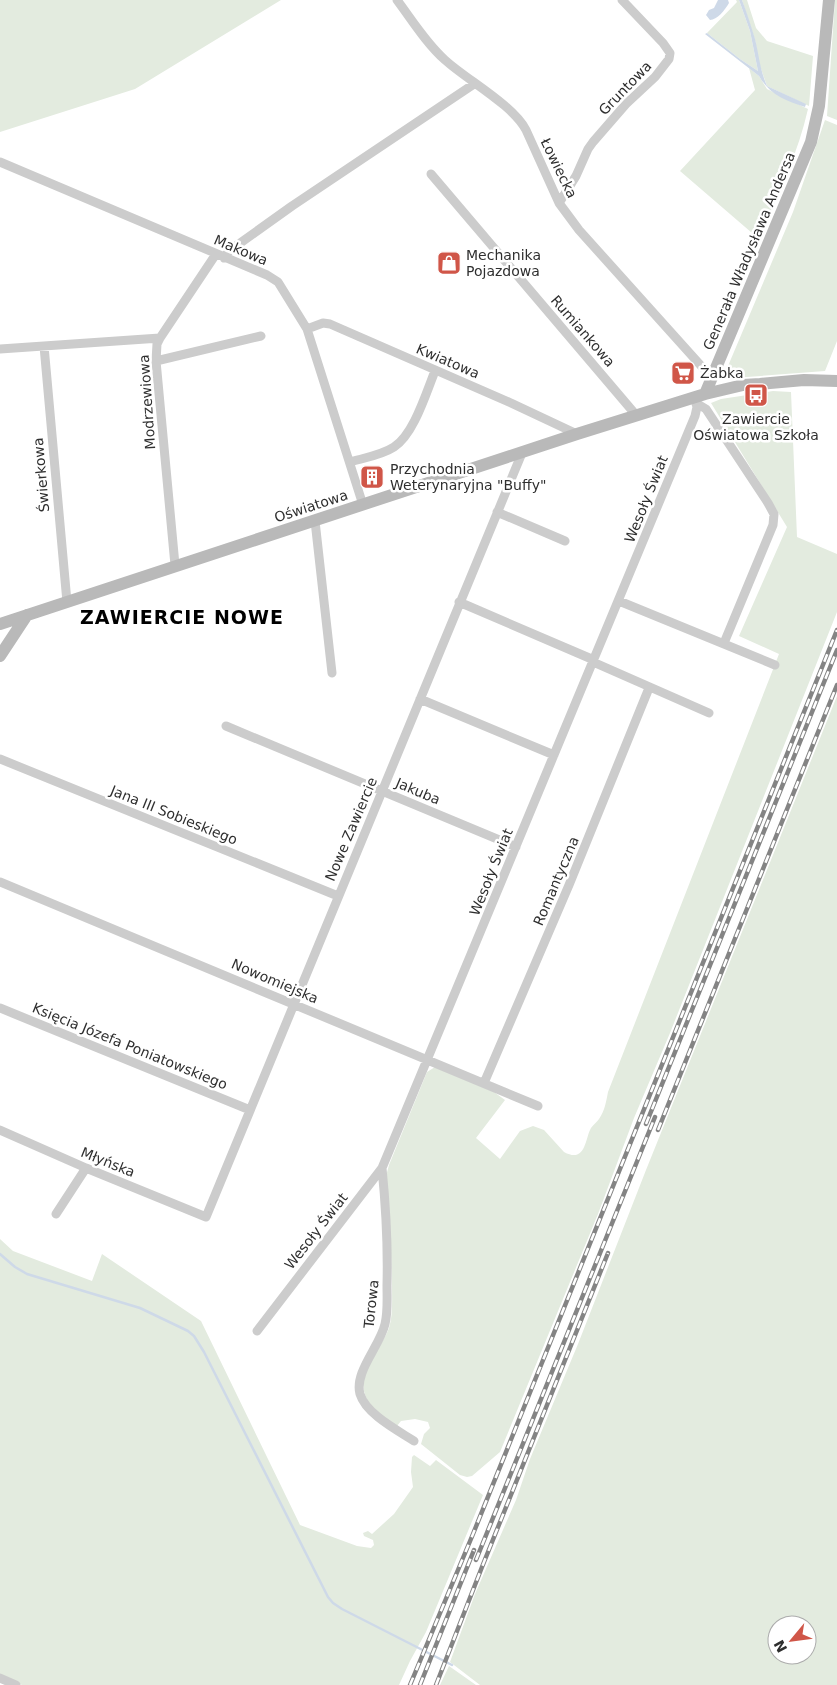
<svg xmlns="http://www.w3.org/2000/svg" width="837" height="1685" viewBox="0 0 837 1685" font-family="'DejaVu Sans',sans-serif">
	<style>
		.green { fill: #e3ebdf; fill-rule: evenodd }
		.water { fill: #ced9e8 }
		.lines { fill: none; stroke-linecap: round; stroke-linejoin: round }
		.stream { stroke: #ced9e8; stroke-width: 2.5 }
		.street { stroke: #ccc; stroke-width: 9 }
		.secondary { stroke: #b9b9b9; stroke-width: 12 }
		.rail-casing { stroke: #848484; stroke-width: 4.5 }
		.rail { stroke: #fff; stroke-width: 2.5; stroke-dasharray: 8; stroke-linecap: butt }
		.labels { text-anchor: middle; dominant-baseline: central; stroke-width: 5; stroke-linejoin: round; paint-order: stroke }
		.street-label { font-size: 14px; fill: #2f2f2f; stroke: #fff }
		.poi-label { font-size: 14px; fill: #2f2f2f; stroke: #fff; text-anchor: start }
		.district-label { font-size: 19px; font-weight: bold; letter-spacing: 1px; fill: #000; stroke: #fff }
	</style>
	<rect width="100%" height="100%" fill="#fff"/>
	<!-- green -->
	<path class="green" d="M 0,0 L 281,0 L 135,89 L 0,132 Z
		M 736,0 L 739,0 L 750,31 L 758,71 L 740,59 L 707,33 L 737,2 Z
		M 742,0 L 747,0 L 756,28 L 767,41 L 813,56 L 809,106 L 767,86 L 759,63 L 755,40 Z
		M 835,0 L 837,0 L 837,120 L 827,116 Z
		M 749,68 L 759,76 L 767,89 L 808,109 C 798,154 777,196 759,239 L 680,171 L 755,90 Z
		M 825,120 L 837,125 L 837,341 L 825,371 L 733,378 L 728,370 L 728,366 L 793,212 Z
		M 773,391 L 791,392 L 797,537 L 837,554 L 837,612 L 670,1033 L 634,1118 L 598,1214 L 500,1452 L 472,1476 L 467,1477 L 460,1475 L 421,1444 L 424,1434 L 430,1428 L 428,1422 L 415,1419 L 401,1421 L 397,1426 C 383,1417 368,1409 364,1391 C 360,1371 382,1347 389,1328 C 393,1315 392,1300 392,1286 C 392,1250 388,1213 386,1176 L 389,1165 L 427,1072 L 435,1067 L 494,1092 L 505,1100 L 476,1138 L 500,1159 L 520,1131 L 533,1126 L 544,1130 L 564,1152 C 586,1164 585,1138 591,1128 C 593,1125 597,1122 599,1119 C 605,1110 606,1102 608,1092 L 779,654 L 739,636 L 787,527 L 711,403 L 721,399 Z
		M 837,696 L 837,1685 L 480,1685 L 450,1662 L 475,1594 L 516,1500 L 530,1459 L 578,1344 L 646,1170 ZM 777,1625 L 807,1625 L 807,1655 L 777,1655 Z
		M 0,1239 L 13,1251 L 92,1281 L 102,1254 L 201,1321 L 300,1525 L 357,1546 L 371,1548 L 374,1545 L 373,1540 L 364,1536 L 363,1533 L 368,1531 L 372,1534 L 394,1514 L 413,1487 L 411,1472 L 412,1457 L 414,1455 L 430,1466 L 436,1460 L 483,1495 L 426,1632 L 410,1661 L 399,1685 L 22,1685 L 0,1676 Z
		M 449,1666 L 476,1685 L 440,1685 Z"/>
	<!-- water -->
	<path class="water" d="M 718,0 L 728,0 L 729,3 C 725,10 717,20 710,20 L 706,15 L 709,10 L 714,8 Z
		M 739,0 L 742,0 C 747,13 751,26 755,39 C 759,55 760,70 767,86 L 806,104 L 805,107 C 785,101 769,94 759,76 L 705,34 L 707,33 L 740,59 L 758,71 L 750,31 Z"/>
	<g class="lines">
		<!-- stream -->
		<path class="stream" d="M 0,1254 L 15,1267 L 27,1274 L 140,1308 L 188,1331 L 194,1336 L 204,1352 L 328,1597 L 333,1603 L 342,1609 L 452,1665"/>
		<!-- street -->
		<path class="street" d="M 397,0 C 412,20 426,43 445,60 C 467,80 513,105 526,130 L 559,203 L 579,230 L 712,378
			M 0,162 L 267,275 L 278,282 L 307,329 L 363,505
			M 431,174 L 636,415
			M 559,203 L 576,176 L 588,149 L 593,142 L 626,104 L 655,77 L 669,59 L 670,53 L 663,43 L 622,0
			M 224,258 L 229,251 L 292,206 L 474,84
			M 307,329 L 323,323 L 330,324 L 511,403 L 577,434
			M 44,346 L 67,602
			M 0,349 L 160,338
			M 156,361 L 261,336
			M 696,403 L 706,409 L 768,503 L 774,514 L 773,525 L 724,643
			M 350,462 C 364,458 382,455 394,447 C 414,434 426,393 435,371
			M 497,512 L 565,541
			M 315,521 L 332,673
			M 175,565 L 156,361 L 157,344 L 160,338 L 216,254
			M 619,601 L 775,665
			M 459,602 L 594,660
			M 593,662 L 709,713
			M 420,699 L 554,755
			M 226,726 L 516,847
			M 0,759 L 338,896
			M 0,882 L 538,1106
			M 0,1008 L 250,1110
			M 484,1083 L 569,885 L 649,688
			M 0,1130 L 86,1168 L 206,1217 L 522,453
			M 382,1168 C 386,1208 388,1247 387,1286 C 387,1298 388,1312 385,1324 C 380,1346 354,1372 360,1394 C 366,1414 397,1430 414,1441
			M 56,1214 L 86,1168
			M 257,1331 L 382,1168 L 695,416 L 697,407 L 694,397
			M 0,1678 L 16,1685"/>
		<!-- secondary -->
		<path class="secondary" d="M 705,394 L 811,142 L 819,106 L 829,0
			M 0,624 L 577,434 L 705,394 L 743,385 L 760,384 L 804,380 L 837,381
			M 0,656 L 27,615"/>
		<!-- rail casing -->
		<g class="rail-casing">
			<path id="rail" d="M 646,1124 L 837,650
				M 658,1130 L 837,685
				M 476,1560 L 655,1117
				M 410,1685 L 473,1534 L 837,630
				M 420,1685 L 474,1550
				M 436,1685 L 482,1567 L 608,1253"/>
		</g>
		<!-- rail -->
		<use href="#rail" class="rail"/>
	</g>
	<!-- icons -->
	<defs>
		<g id="shop-square" transform="scale(1.25)"><rect x="-9" y="-9" width="18" height="18" rx="4" fill="#d05648" stroke="#fff"/><path d="M-5-2.5h2.3a2.7 3.5 0 0 1 5.4 0H5L5.5 6h-11ZM-1.5-2.5h3a1.5 2.3 0 0 0-3 0Z" fill="#fff"/></g>
		<g id="supermarket-square" transform="scale(1.25)"><rect x="-9" y="-9" width="18" height="18" rx="4" fill="#d05648" stroke="#fff"/><path d="M-6-5.5h2.5l.6 2H6L4.5 2H-2.5L-4.4-4H-6ZM-1.5 3.2a1.3 1.3 0 1 0 .1 0ZM3 3.2a1.3 1.3 0 1 0 .1 0Z" fill="#fff"/></g>
		<g id="bus-square" transform="scale(1.25)"><rect x="-9" y="-9" width="18" height="18" rx="4" fill="#d05648" stroke="#fff"/><path d="M-5-6H5V4H4V6H2V4H-2V6H-4V4H-5ZM-3.5-4V0h7V-4ZM-3.5 1.2v1.5H-2V1.2ZM2 1.2v1.5H3.5V1.2Z" fill="#fff"/></g>
		<g id="building-square" transform="scale(1.25)"><rect x="-9" y="-9" width="18" height="18" rx="4" fill="#d05648" stroke="#fff"/><path d="M-4-6H4V6H1V3H-1V6H-4ZM-2.5-4.3h1.7v1.8h-1.7ZM.8-4.3h1.7v1.8H.8ZM-2.5-1h1.7V.8h-1.7ZM.8-1h1.7V.8H.8Z" fill="#fff"/></g>
	</defs>
	<g fill-rule="evenodd">
		<use href="#shop-square" x="449" y="263"/>
		<use href="#supermarket-square" x="683" y="373"/>
		<use href="#bus-square" x="756" y="395"/>
		<use href="#building-square" x="372" y="477"/>
	</g>
	<g class="labels">
		<!-- street labels -->
		<g class="street-label">
			<text transform="translate(625 88) rotate(-46)">Gruntowa</text>
			<text transform="translate(559 168) rotate(64)">Łowiecka</text>
			<text transform="translate(241 250) rotate(23)">Makowa</text>
			<text transform="translate(749 251) rotate(-67)">Generała Władysława Andersa</text>
			<text transform="translate(583 331) rotate(49)">Rumiankowa</text>
			<text transform="translate(448 361) rotate(23)">Kwiatowa</text>
			<text transform="translate(147 402) rotate(-94)">Modrzewiowa</text>
			<text transform="translate(41 475) rotate(-95)">Świerkowa</text>
			<text transform="translate(646 499) rotate(-68)">Wesoły Świat</text>
			<text transform="translate(311 506) rotate(-18)">Oświatowa</text>
			<text transform="translate(418 791) rotate(23)">Jakuba</text>
			<text transform="translate(174 815) rotate(22)">Jana III Sobieskiego</text>
			<text transform="translate(351 829) rotate(-67)">Nowe Zawiercie</text>
			<text transform="translate(491 872) rotate(-68)">Wesoły Świat</text>
			<text transform="translate(556 881) rotate(-67)">Romantyczna</text>
			<text transform="translate(275 981) rotate(23)">Nowomiejska</text>
			<text transform="translate(130 1046) rotate(22)">Księcia Józefa Poniatowskiego</text>
			<text transform="translate(108 1162) rotate(22)">Młyńska</text>
			<text transform="translate(316 1231) rotate(-52)">Wesoły Świat</text>
			<text transform="translate(371 1304) rotate(-84)">Torowa</text>
		</g>
		<!-- poi labels -->
		<g class="poi-label">
			<text x="466" y="255">Mechanika<tspan x="466" dy="16">Pojazdowa</tspan></text>
			<text x="700" y="373">Żabka</text>
			<text x="756" y="419" text-anchor="middle">Zawiercie<tspan x="756" dy="16">Oświatowa Szkoła</tspan></text>
			<text x="390" y="469">Przychodnia<tspan x="390" dy="16">Weterynaryjna "Buffy"</tspan></text>
		</g>
		<!-- district labels -->
		<g class="district-label">
			<text x="182" y="617">ZAWIERCIE NOWE</text>
		</g>
	</g>
	<!-- north arrow -->
	<g transform="translate(792 1640) rotate(241)"><circle r="24" fill="#ffffff" stroke="#acacac"/>
	<path d="M0-4L9 19L0 12L-9 19Z" fill="#d05648"/>
	<text y="-8" font-size="14" font-weight="bold" text-anchor="middle" fill="#2f2f2f">N</text>
	</g>
</svg>
